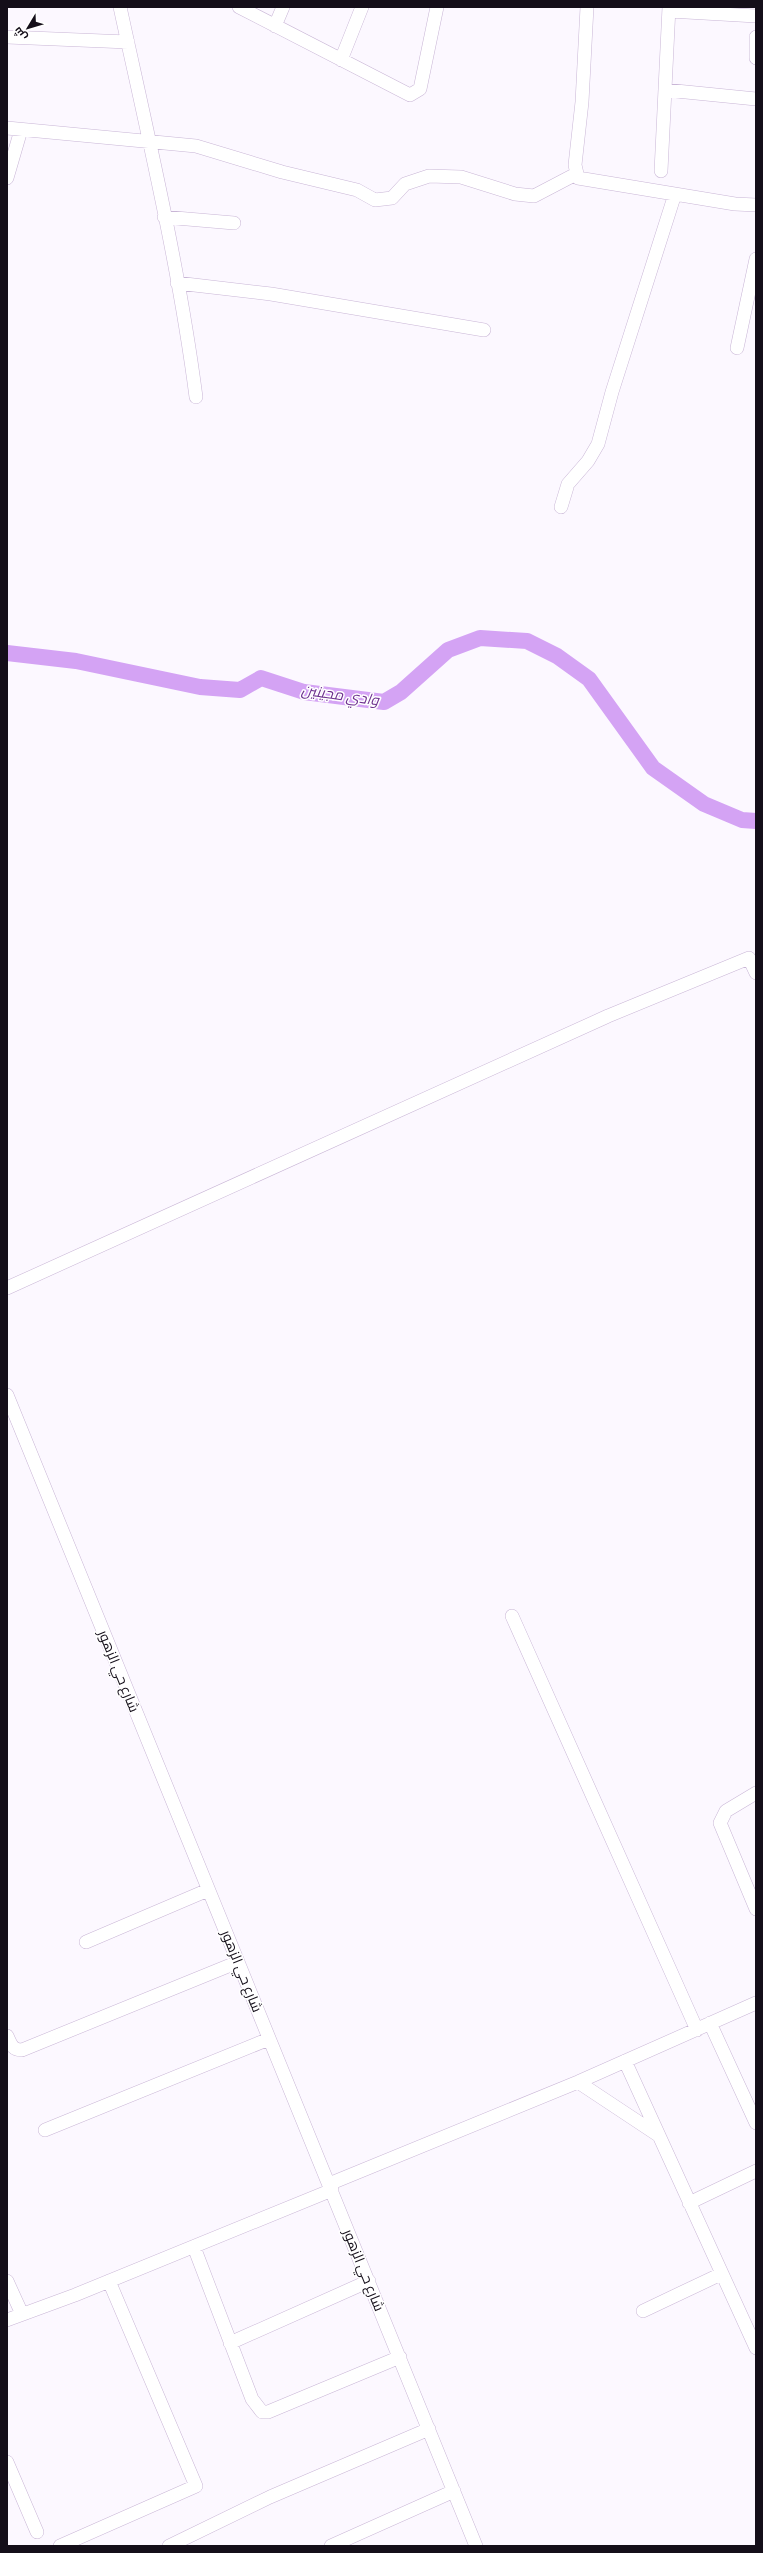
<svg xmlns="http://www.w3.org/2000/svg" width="763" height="2553" viewBox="0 0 763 2553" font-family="'Crimson Pro',Cairo,serif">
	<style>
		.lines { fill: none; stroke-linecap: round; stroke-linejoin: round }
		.river { stroke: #d4a3f4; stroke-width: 16 }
		.minor-casing { stroke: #c9b6d6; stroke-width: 14 }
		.minor { stroke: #fff; stroke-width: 13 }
		.labels { text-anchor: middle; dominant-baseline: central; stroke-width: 3; stroke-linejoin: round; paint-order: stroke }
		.street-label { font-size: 14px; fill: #140e19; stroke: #fff }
		.water-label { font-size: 15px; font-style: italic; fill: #6e328f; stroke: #fff }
	</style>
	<rect width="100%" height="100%" fill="#fcf8ff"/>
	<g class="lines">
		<!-- river -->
		<path class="river" d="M 7,653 L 76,661 L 200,687 L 240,690 L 261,678 L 304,692 L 384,702 L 401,692 L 448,650 L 480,638 L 527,641 L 557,656 L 589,679 L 653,768 L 704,804 L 742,820 L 756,821"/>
		<!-- minor casing -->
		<g class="minor-casing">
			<path id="minor" d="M 120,7 C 148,136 179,266 196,397
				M 239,7 L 410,95 L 420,89 L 437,7
				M 587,7 L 582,102 L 575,165 L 578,178 L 735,204 L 756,205
				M 669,11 L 756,16
				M 275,26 L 283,7
				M 7,37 L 128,42
				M 756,37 L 756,58
				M 341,60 L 362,7
				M 666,90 L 756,99
				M 7,128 L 196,146 L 282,172 L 357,190 L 375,200 L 392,198 L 405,184 L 429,176 L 461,177 L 515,194 L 534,196 L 576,174
				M 661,171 L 669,7
				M 7,178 L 21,130
				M 164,217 L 234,223
				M 177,283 L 271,294 L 484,330
				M 737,348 L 756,259
				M 561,507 L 568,484 L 588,461 L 598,444 L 612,392 L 675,194
				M 7,1288 L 608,1016 L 749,958 L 756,973
				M 7,1395 L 476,2546
				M 512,1616 L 697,2030
				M 756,1793 L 726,1811 L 720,1823 L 756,1909
				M 86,1942 L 208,1890
				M 710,2023 L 756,2123
				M 7,2036 C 11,2044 12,2050 22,2050 L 238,1962
				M 625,2061 L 756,2348
				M 578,2082 L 658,2135
				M 45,2130 L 269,2039
				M 329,2184 L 578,2082 L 756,2003
				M 689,2203 L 756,2171
				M 194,2247 L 252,2399 L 262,2412 L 268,2412 L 400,2357
				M 7,2281 L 22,2314
				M 643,2311 L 721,2274
				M 7,2320 L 75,2295 L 332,2190
				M 230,2343 L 369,2281
				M 7,2462 L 37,2532
				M 60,2546 L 196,2486 L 109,2281
				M 169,2546 L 270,2497 L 429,2429
				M 331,2546 L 454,2491"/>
		</g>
		<!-- minor -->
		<use href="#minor" class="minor"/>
	</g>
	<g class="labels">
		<!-- street labels -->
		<g class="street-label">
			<text transform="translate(119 1671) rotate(68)">شارع حي الزهور</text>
			<text transform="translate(242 1971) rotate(68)">شارع حي الزهور</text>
			<text transform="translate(364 2270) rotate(68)">شارع حي الزهور</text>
		</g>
		<!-- water labels -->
		<g class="water-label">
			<text transform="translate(340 695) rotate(8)">وادي مجينين</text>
		</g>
	</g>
	<!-- border -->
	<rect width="763" height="2553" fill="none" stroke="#140e19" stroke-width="16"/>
	<!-- north arrow -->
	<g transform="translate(28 28) rotate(232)" stroke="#ffffff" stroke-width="3" paint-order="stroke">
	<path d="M0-3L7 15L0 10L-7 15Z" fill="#140e19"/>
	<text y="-6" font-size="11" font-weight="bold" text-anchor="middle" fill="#140e19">ش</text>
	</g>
</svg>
